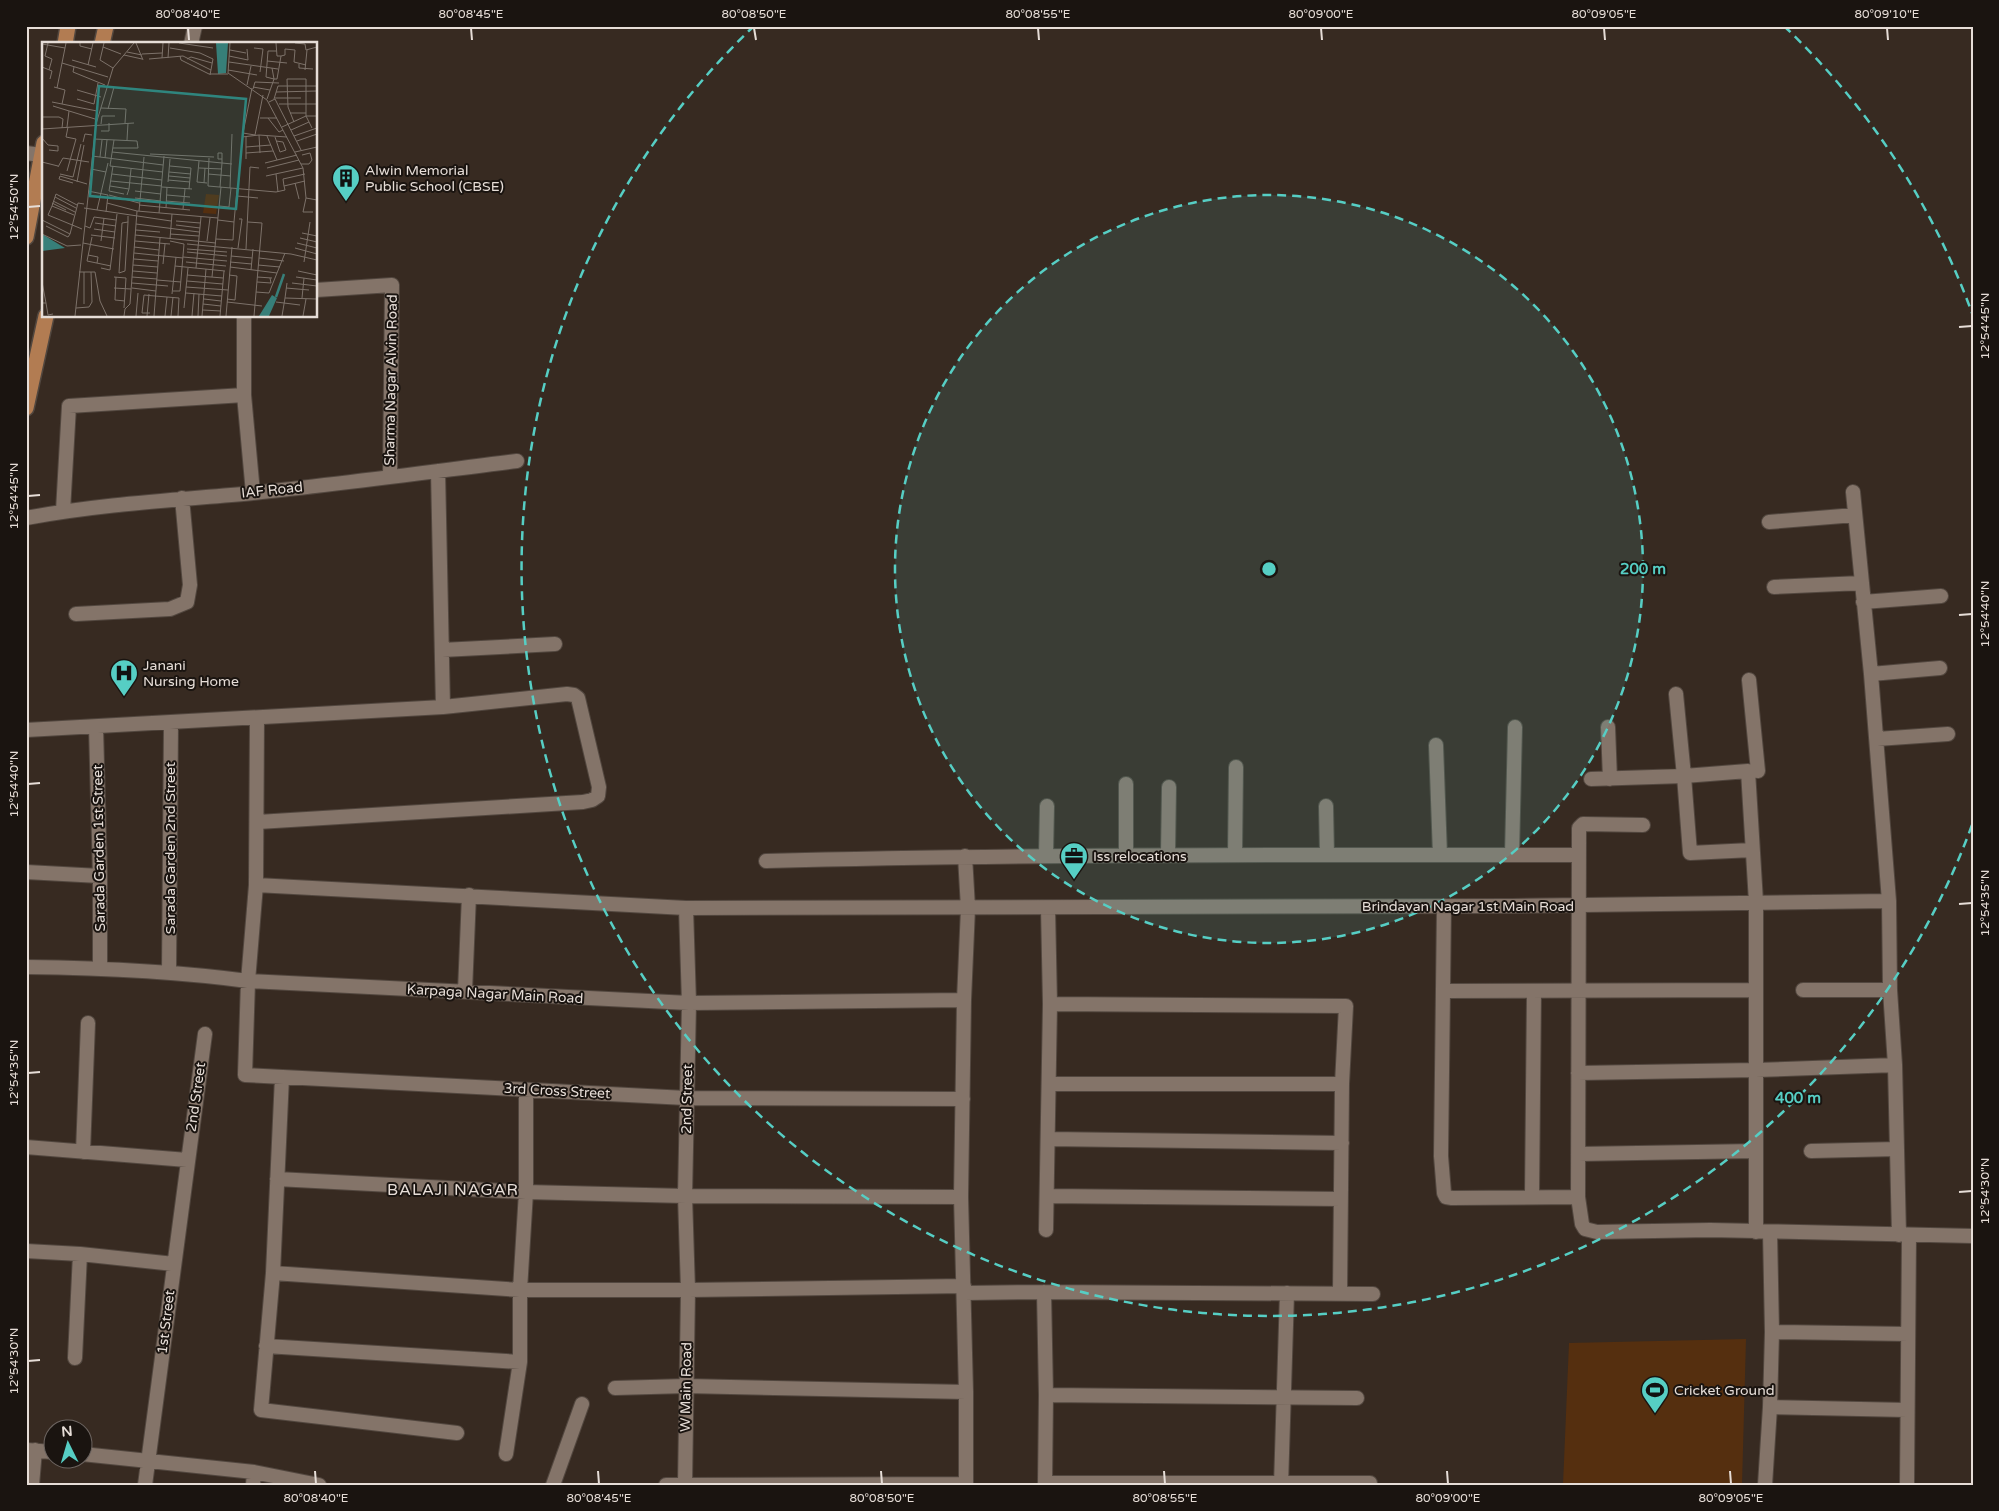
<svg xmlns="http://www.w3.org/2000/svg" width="1999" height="1511" viewBox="0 0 1999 1511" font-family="'Varela Round',sans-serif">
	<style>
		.green { fill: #552f0f }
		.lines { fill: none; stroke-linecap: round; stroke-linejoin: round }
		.street-casing { stroke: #52473f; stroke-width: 16 }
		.primary-casing { stroke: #52473f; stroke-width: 18 }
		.street { stroke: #847469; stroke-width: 14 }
		.primary { stroke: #b27c52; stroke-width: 15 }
		.ticks { fill: none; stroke: #e6ddd7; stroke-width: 2 }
		.ring { fill: none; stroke: #56cec4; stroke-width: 2.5; stroke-dasharray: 9 6 }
		.labels { text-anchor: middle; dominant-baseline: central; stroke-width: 4; stroke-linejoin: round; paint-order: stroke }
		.poi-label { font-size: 14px; fill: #e6ddd7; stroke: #1a1410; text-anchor: start }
		.street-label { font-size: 14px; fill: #e6ddd7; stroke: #1a1410 }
		.quarter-label { font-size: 16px; letter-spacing: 1px; fill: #e6ddd7; stroke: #1a1410 }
		.inset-river { fill: none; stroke: #377f79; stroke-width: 2.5 }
		.inset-road { fill: none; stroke: #7d726a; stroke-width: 1 }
		.view { fill: #2f857e; fill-opacity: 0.15; stroke: #2f857e; stroke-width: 2.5 }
		.inset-edge { fill: none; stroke: #e6ddd7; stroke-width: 2.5 }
		.centre { fill: #56cec4; stroke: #1a1410; stroke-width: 2.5 }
		.ring-label { font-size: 15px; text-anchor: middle; font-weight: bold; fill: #56cec4; stroke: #1a1410; stroke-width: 4; stroke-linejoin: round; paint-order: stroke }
		.neatline { fill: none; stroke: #e6ddd7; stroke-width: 2 }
		.ticks-label { font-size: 12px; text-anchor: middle; fill: #e6ddd7 }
	</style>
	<rect width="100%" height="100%" fill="#372a21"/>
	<!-- green -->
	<path class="green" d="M 1746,1339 L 1742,1485 L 1563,1485 L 1569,1343 Z"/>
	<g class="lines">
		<!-- street casing -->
		<g class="street-casing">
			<path id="street" d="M 191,44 L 195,26
				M 26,153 L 41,155
				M 316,290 L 392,285 L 390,476
				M 244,316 L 244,395 L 253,493
				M 438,471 L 443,707
				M 1853,492 L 1871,674 L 1889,901 L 1890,990 L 1895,1065 L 1899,1235
				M 63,511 L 69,406 L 244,395
				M 26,518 C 101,504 177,500 253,493 C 341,484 429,472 517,461
				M 1769,522 L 1855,515
				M 1774,587 L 1861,583
				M 1863,602 L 1941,596
				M 76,614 L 170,609 L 187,602 L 190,585 L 182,498
				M 442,650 L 555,644
				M 1871,674 L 1940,668
				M 1749,680 L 1758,771
				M 257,719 L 256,885 L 248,981 L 245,1075 L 686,1098 L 963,1099
				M 96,727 L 100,876 L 100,968
				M 1608,727 L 1610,779
				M 26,730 L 443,707 L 567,694 L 574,695 L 578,698 L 599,787 L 598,796 L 592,800 L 583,802 L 258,822
				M 1877,739 L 1948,734
				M 1436,745 L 1440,855
				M 1591,779 L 1684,776 L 1676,694
				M 1126,784 L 1126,855
				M 1326,806 L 1327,855
				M 1643,825 L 1583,824 L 1579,828 L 1579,833 L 1578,1197 L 1582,1224 L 1585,1229 L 1597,1232 L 1710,1230 L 1973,1236
				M 1752,850 L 1690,853 L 1684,776 L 1748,771 L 1756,902 L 1756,1232
				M 1168,854 L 1169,787
				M 1046,855 L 1047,806
				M 1235,855 L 1236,767
				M 1512,855 L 1515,727
				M 965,856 L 968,908 L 964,1000 L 961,1197 L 966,1392 L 966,1485
				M 766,861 C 1037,854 1308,855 1579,855
				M 26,872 L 100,876
				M 256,885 L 686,908 L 1511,906 L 1889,901
				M 1444,906 L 1441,1156 L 1444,1193 L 1446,1197 L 1452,1198 L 1578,1197
				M 26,967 C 100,968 174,971 248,981 L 689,1003 L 964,1000
				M 169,973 L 171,723
				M 1803,990 L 1890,990
				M 465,991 L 469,895
				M 1444,991 L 1756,990
				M 1050,1004 L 1346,1006 L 1342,1084 L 1340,1294
				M 1578,1073 L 1756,1070 L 1895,1065
				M 282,1077 L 273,1273 L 261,1410 L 457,1433
				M 1049,1084 L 1342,1084
				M 1048,1139 L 1342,1143
				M 26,1147 L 187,1160
				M 1811,1151 L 1897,1149
				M 83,1152 L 88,1023
				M 1578,1154 L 1756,1151
				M 277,1179 L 526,1192 L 685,1196 L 961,1197
				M 1047,1196 L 1341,1199
				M 1532,1197 L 1534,991
				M 1046,1230 L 1050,1004 L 1048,908
				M 26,1251 L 80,1254 L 174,1264
				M 273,1273 L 520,1290 L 688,1290 L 964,1286
				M 1044,1292 L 1046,1395 L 1045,1485
				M 964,1293 L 1044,1292 L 1373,1294
				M 1772,1332 L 1908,1334
				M 266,1346 L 520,1362 L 506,1454
				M 75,1358 L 80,1254
				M 520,1362 L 520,1290 L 526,1192 L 526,1090
				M 615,1388 L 686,1386 L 966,1392
				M 1046,1395 L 1357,1398
				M 1770,1407 L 1907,1410
				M 27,1450 L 52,1452
				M 82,1454 L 254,1472 L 253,1485
				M 254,1472 L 319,1485
				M 1045,1483 L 1370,1483
				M 32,1485 L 35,1450
				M 145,1485 L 205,1034
				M 553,1485 L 582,1404
				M 666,1485 L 966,1484
				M 685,1485 L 688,1290 L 685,1196 L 689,1003 L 686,908
				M 1281,1485 L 1287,1293
				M 1765,1485 L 1770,1407 L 1772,1332 L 1770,1232
				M 1907,1485 L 1909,1235"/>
		</g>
		<!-- primary casing -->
		<g class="primary-casing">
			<path id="primary" d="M 65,44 L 68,26
				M 102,44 L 106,26
				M 26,237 L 44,143
				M 26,408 L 46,316"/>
		</g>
		<!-- street -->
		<use href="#street" class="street"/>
		<!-- primary -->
		<use href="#primary" class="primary"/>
	</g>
	<!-- ticks -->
	<path class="ticks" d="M 188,28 L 189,40M 471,28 L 472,40M 754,28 L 756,40M 1038,28 L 1039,40M 1321,28 L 1322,40M 1604,28 L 1605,40M 1887,28 L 1888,40M 28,207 L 40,206M 1959,327 L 1972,326M 28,496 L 40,495M 1959,615 L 1972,614M 28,784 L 40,783M 1959,904 L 1972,903M 28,1073 L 40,1072M 1959,1192 L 1972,1191M 28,1361 L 40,1360M 315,1471 L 316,1484M 598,1471 L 599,1484M 881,1471 L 882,1484M 1164,1471 L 1165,1484M 1447,1471 L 1448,1484M 1730,1471 L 1731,1484"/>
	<!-- distance rings -->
	<circle cx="1269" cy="569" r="374" fill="#56cec4" fill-opacity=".12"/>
	<g class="ring">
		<circle cx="1269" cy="569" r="374"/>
		<path d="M1972 825A748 748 0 1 1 754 26M1784 26A748 748 0 0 1 1972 313"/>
	</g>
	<!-- icons -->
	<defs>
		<g id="building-pin" transform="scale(1.4375)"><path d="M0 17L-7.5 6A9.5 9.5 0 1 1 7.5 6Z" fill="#56cec4" stroke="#1a1410"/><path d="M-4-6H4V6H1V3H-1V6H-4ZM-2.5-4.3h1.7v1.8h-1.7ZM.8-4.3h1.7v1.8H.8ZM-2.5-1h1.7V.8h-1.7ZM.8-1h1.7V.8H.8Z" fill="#111"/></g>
		<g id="hospital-pin" transform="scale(1.4375)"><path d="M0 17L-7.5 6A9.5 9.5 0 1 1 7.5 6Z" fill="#56cec4" stroke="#1a1410"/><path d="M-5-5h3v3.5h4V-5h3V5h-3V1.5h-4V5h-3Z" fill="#111"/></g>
		<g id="office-pin" transform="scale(1.4375)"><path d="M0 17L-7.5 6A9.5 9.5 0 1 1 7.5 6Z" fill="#56cec4" stroke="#1a1410"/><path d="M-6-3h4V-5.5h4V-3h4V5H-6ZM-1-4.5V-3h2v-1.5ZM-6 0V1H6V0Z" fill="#111"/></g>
		<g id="stadium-pin" transform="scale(1.4375)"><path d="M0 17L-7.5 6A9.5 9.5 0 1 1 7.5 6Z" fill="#56cec4" stroke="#1a1410"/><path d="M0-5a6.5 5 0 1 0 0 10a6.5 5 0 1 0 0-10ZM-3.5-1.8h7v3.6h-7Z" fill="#111"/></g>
	</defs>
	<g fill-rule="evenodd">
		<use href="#building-pin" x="346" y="178"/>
		<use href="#hospital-pin" x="124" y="673"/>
		<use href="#office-pin" x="1074" y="856"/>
		<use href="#stadium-pin" x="1655" y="1390"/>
	</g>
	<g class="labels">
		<!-- poi labels -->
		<g class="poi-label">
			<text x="365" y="170">Alwin Memorial<tspan x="365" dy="16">Public School (CBSE)</tspan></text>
			<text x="143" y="665">Janani<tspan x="143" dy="16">Nursing Home</tspan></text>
			<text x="1093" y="856">Iss relocations</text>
			<text x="1674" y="1390">Cricket Ground</text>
		</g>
		<!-- street labels -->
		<g class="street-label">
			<text transform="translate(391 380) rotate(-89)">Sharma Nagar Alvin Road</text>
			<text transform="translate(272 490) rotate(-6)">IAF Road</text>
			<text transform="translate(99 848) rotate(-91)">Sarada Garden 1st Street</text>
			<text transform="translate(170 848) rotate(-90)">Sarada Garden 2nd Street</text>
			<text x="1468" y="906">Brindavan Nagar 1st Main Road</text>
			<text transform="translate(495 994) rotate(3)">Karpaga Nagar Main Road</text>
			<text transform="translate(557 1091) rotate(3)">3rd Cross Street</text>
			<text transform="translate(196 1097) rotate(-82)">2nd Street</text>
			<text transform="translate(687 1099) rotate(-89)">2nd Street</text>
			<text transform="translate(166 1322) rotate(-83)">1st Street</text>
			<text transform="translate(686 1387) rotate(-89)">W Main Road</text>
		</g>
		<!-- quarter labels -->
		<g class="quarter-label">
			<text x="453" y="1190">BALAJI NAGAR</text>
		</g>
	</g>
	<!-- overview -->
	<g transform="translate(42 42)">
		<rect width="275" height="275" fill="#372a21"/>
		<path d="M 164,152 L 177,153 L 174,172 L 161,171 Z" fill="#552f0f"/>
		<path d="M 174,1 L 186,1 L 184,31 L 176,32 ZM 0,191 L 0,192 L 23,206 L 0,209 ZM 230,253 L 235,256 L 227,274 L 217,274 Z" fill="#377f79"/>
		<path class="inset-river" d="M 234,255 L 242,232"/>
		<path class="inset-road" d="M 6,1 L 3,14 L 10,17 L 7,28M 24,1 L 20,21 L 66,35M 38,1 L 38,4 L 50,7M 62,1 L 58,18 L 71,26M 94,1 L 101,18M 137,1 L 171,6M 188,1 L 186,31 L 225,58 L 261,126 L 264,156 L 275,158M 234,1 L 235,14 L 239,14M 253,1 L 263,2 L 264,8 L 275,5M 0,2 L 23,6M 61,5 L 79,12M 128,6 L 158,11 L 171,17 L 168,33M 212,6 L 221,7 L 218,30M 188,8 L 204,11M 85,10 L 100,13M 100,12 L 120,11M 82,13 L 100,17M 138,14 L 139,18 L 167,32 L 186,32M 187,14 L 206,18 L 205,7M 239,14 L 243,13 L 243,7 L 253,8 L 252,20 L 264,23M 120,16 L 121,1M 126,16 L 127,1M 107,17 L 141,14 L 169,28M 145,17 L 149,15 L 170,21M 30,18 L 54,25M 225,19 L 245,21M 187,20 L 236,27M 257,22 L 257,26 L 271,27M 46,23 L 51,1M 0,25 L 10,29 L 8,37M 32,25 L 31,30 L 63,43M 186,28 L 215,33M 263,28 L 265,8M 232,37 L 224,35 L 226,9 L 235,9M 232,37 L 235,37 L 239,14M 205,43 L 209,24M 12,45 L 23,48 L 20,62M 211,45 L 228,48M 15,46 L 20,21M 210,46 L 201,91 L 213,93 L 221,53M 211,47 L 213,40 L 237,41M 35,48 L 59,55M 234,50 L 275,49M 233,56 L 259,56M 35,57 L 52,62 L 56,41M 225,57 L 232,37 L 230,26M 232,57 L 236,44 L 275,44M 10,60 L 55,69M 227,60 L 233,57 L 259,108M 237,62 L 275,62M 11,64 L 53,77M 59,66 L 84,67 L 83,81M 66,67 L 72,45M 248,71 L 264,71M 0,75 L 17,75 L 21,77 L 20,86M 218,76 L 235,76M 226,76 L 237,90 L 241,88M 252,80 L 246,65 L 245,37 L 264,37 L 264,74 L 270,86M 59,82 L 60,74 L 73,74M 25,85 L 27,69M 240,85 L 264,74 L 275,74M 0,87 L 92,81M 249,88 L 267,80M 59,89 L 67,89 L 67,81M 217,93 L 245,95M 225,94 L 235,118M 252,94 L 275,86M 200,95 L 217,93 L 218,111M 204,95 L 204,117M 233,95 L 238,110 L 244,108 L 241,100 L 234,99M 0,96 L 6,103 L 16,104 L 16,109 L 7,108M 52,97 L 95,99 L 96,106 L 71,106M 72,98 L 68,124 L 121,130M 85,98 L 86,81M 255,99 L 275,92M 41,100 L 43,92 L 50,93M 204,105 L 229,103M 70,110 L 190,122M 253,110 L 275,105M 204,111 L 231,109M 108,112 L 172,115M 50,114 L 121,123M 58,115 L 60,98M 63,116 L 65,98M 167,116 L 166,144 L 234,150 L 243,148 L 242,144 L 263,139M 157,119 L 155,140 L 165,141M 0,120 L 16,124M 223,121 L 255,113M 259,122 L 267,122 L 270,118 L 268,111 L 260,113M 71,124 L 67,149 L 82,152M 128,124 L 149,126 L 147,147M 16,125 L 21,116 L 47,120M 157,126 L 180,127M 225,126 L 257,118M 49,127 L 64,130M 25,129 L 34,97 L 24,95 L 26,85M 127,130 L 149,132M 18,132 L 31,135 L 39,102M 70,132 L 120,138M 166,132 L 189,134M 234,132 L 236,150M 18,134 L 45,142M 18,134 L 17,137 L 31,141M 127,134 L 148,136M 224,134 L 261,126M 126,138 L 148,140M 69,139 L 120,144M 35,140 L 42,103M 126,140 L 128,117M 162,141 L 163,126M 253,141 L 257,157M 68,144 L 87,147 L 85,153M 242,144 L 241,137 L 263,132M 120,145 L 150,147M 178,145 L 180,121 L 180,111 L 176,111 L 176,117 L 180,117M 188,146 L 190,92M 87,147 L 89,127M 46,149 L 66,153 L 64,170M 93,149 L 119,152M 67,153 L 97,161M 125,153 L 148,155M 195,154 L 216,156M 13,155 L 34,166M 93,156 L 119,159M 264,156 L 261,170 L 271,170M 11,159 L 33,170M 124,159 L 148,161M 10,161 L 24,168M 65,161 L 95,169 L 176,176M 97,163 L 148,168M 10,164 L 6,173 L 40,187M 177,164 L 187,165 L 189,146M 42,166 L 129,179M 124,166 L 125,145M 141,167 L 143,147M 55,168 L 66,121M 97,169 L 102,115M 117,171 L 122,114M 32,173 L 10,164 L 14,152 L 35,163M 0,178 L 28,192 L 36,161 L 42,162M 176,178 L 192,180 L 195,147M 134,179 L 158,181M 86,180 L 83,229 L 77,231 L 80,181 L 86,180 L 86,174M 206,180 L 220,181 L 212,274M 53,181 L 74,184M 94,182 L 157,190M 134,183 L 158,186M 4,184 L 26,195 L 28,192M 43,184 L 48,186 L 52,175 L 74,178M 52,187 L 73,190M 94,188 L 118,190M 260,191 L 275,194M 0,192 L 25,204 L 39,203M 128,192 L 157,194M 49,193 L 73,196M 93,193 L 174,201M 50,195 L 45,219 L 69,224M 258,196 L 275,200M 128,197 L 130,172M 174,197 L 191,198 L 192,180M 59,199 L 62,176M 93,199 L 128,202M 128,199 L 142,202 L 138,249 L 131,249M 165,199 L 168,176M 41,201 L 72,207M 255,201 L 275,206M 145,202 L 249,212 L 275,218M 92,205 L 117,208M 196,206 L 200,177 L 197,177M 253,206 L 275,212M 145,207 L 185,210M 204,207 L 208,125 L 217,126M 145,210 L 185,214M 92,211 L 141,216M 46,213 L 56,215 L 55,221M 189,214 L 210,216M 141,215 L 185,219M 217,216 L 242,219M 92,217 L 116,219M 144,220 L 184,224M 188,220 L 210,222M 262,220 L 268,180M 121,222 L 123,202M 91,223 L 116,225M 216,223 L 238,225M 133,224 L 183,229M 188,225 L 235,231M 59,226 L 68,228 L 75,172M 154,226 L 159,175M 209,228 L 211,207M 91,229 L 115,231M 256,229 L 275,233M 37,230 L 53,230 L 58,259 L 65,274M 145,233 L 181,236M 72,235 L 84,236 L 82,266M 74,235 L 73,258 L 83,259M 90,235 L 115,237M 170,235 L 179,145M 215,235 L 230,236M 254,235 L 275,238M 115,238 L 139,240M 145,239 L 181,242M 0,240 L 4,261M 215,240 L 229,241 L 228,236M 90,241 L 126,244M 250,241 L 275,244M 144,245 L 186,248M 72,246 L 89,247M 90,246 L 114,249M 244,246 L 267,248M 214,250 L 227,251 L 243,211M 144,251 L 180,254M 130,252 L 134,215M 113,254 L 137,256 L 136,274M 243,256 L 245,241M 260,256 L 262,236M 162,257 L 179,259M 185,257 L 193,258 L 195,234 L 187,233M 185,260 L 220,264M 234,260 L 258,263M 0,261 L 4,261 L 6,273 L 11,272M 42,262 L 42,230M 161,262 L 179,264M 34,266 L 47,265 L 50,260 L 49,230M 142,266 L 146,226M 161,268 L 179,269M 108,271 L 100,271 L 102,253 L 113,254M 33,274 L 54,82 L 71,26 L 92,1M 82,274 L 83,267 L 88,262 L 95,169M 94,274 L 96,251M 105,274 L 107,252M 112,274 L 118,196M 123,274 L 125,255M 129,274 L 131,255M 150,274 L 152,251M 156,274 L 157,252M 160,274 L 164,227M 178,274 L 182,229M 184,274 L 190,205M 240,274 L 243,256 L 275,257M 261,274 L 264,257"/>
		<path class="view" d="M 57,44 L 204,57 L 194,167 L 48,154 Z"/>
		<rect width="275" height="275" class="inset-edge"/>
	</g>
	<circle cx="1269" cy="569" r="8" class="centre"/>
	<g class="ring-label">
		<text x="1643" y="574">200 m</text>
		<text x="1798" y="1103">400 m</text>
	</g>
	<!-- border -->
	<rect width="1999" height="1511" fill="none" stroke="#1a1410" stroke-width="55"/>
	<!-- north arrow -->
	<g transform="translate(68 1444) rotate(355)"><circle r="24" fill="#1a1410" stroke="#6c6460"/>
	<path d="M0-4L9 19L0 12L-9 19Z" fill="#56cec4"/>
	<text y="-8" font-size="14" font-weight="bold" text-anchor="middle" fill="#e6ddd7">N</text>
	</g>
	<rect x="28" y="28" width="1944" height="1456" class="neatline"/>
	<g class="ticks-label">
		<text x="188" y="18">80°08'40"E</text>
		<text x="471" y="18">80°08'45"E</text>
		<text x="754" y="18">80°08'50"E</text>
		<text x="1038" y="18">80°08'55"E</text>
		<text x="1321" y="18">80°09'00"E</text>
		<text x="1604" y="18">80°09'05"E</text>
		<text x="1887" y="18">80°09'10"E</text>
		<text transform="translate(14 207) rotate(-90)" y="4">12°54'50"N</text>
		<text transform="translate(1985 326) rotate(-90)" y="4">12°54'45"N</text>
		<text transform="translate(14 496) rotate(-90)" y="4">12°54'45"N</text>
		<text transform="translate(1985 614) rotate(-90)" y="4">12°54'40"N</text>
		<text transform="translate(14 784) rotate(-90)" y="4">12°54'40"N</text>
		<text transform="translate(1985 903) rotate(-90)" y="4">12°54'35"N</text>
		<text transform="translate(14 1073) rotate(-90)" y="4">12°54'35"N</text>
		<text transform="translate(1985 1191) rotate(-90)" y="4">12°54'30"N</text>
		<text transform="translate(14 1361) rotate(-90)" y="4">12°54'30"N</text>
		<text x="316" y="1502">80°08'40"E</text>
		<text x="599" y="1502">80°08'45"E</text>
		<text x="882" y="1502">80°08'50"E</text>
		<text x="1165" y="1502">80°08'55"E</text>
		<text x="1448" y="1502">80°09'00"E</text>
		<text x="1731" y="1502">80°09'05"E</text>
	</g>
</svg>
